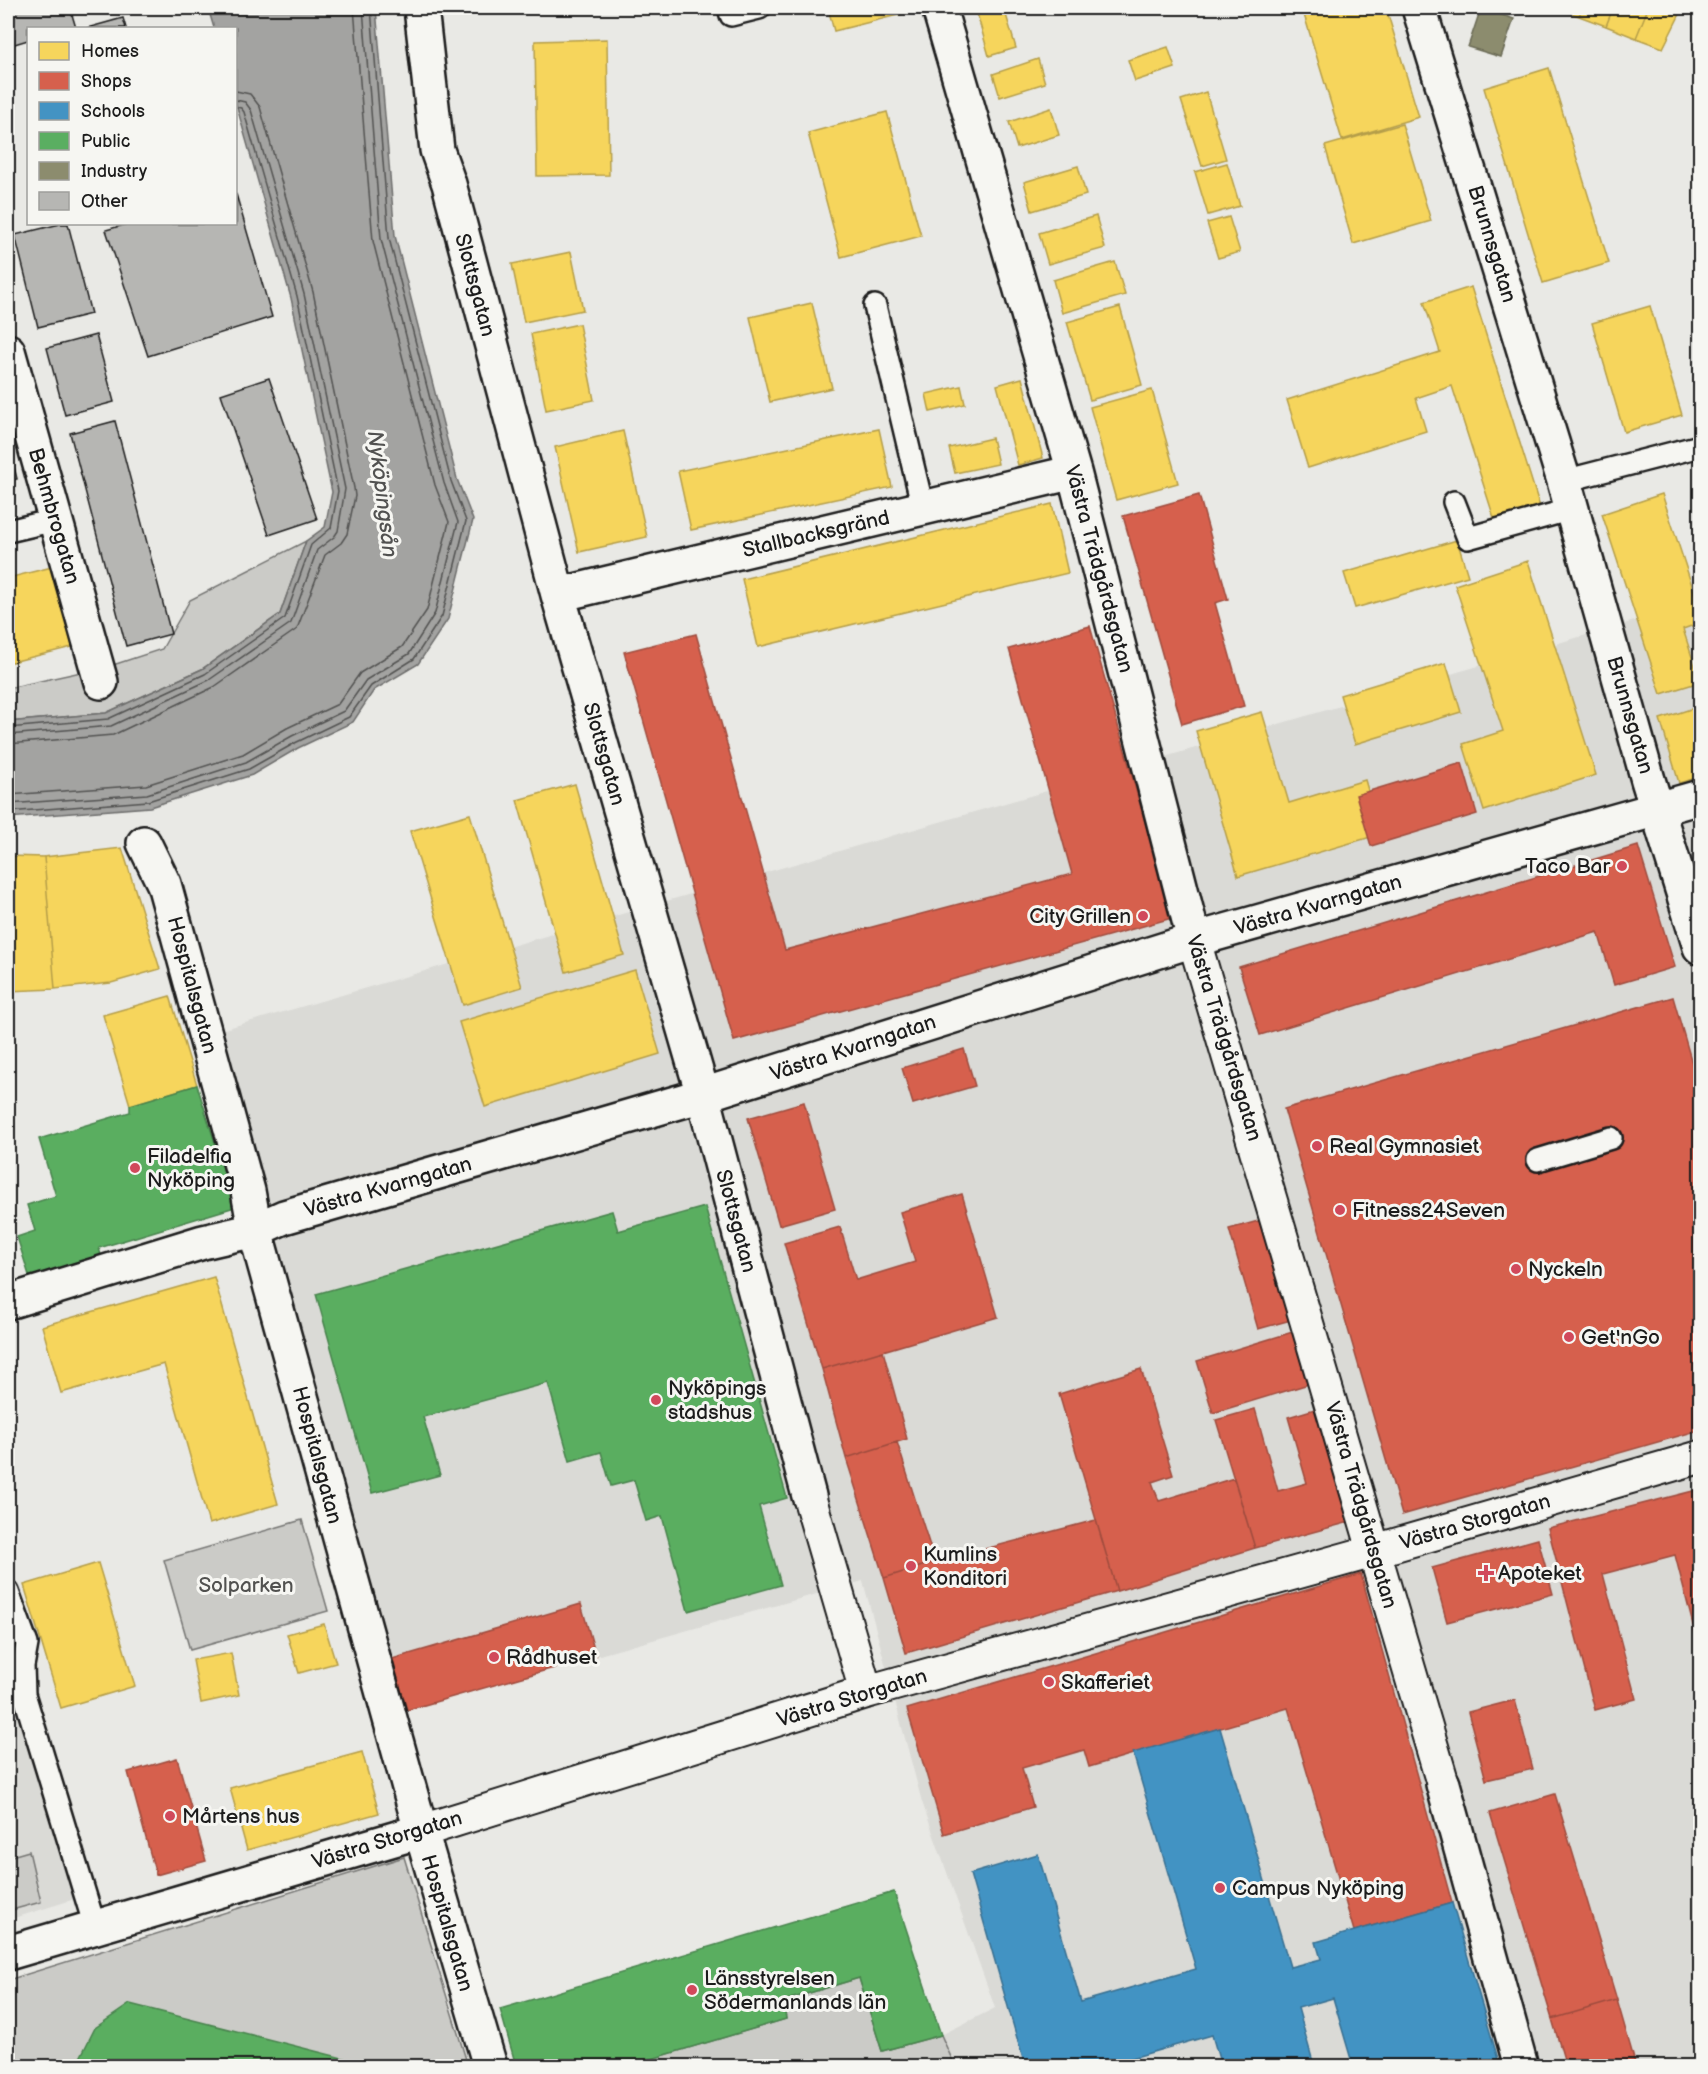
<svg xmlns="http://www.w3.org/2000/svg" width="1708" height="2074" viewBox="0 0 1708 2074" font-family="'Balsamiq Sans',sans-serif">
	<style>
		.built { fill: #dadad6 }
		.green { fill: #cbcbc7; stroke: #747472; stroke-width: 1.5 }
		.water { fill: #a3a3a1; stroke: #6d6d6c; stroke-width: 1.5 }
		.homes { fill: #f6d55c; stroke: #b59e49; stroke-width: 1.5 }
		.shops { fill: #d6604d; stroke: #9e4c3e; stroke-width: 1.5 }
		.schools { fill: #4393c3; stroke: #376f91; stroke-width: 1.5 }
		.public { fill: #5aae61; stroke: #47824c; stroke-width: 1.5 }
		.industry { fill: #8c8c6e; stroke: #6a6a55; stroke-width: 1.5 }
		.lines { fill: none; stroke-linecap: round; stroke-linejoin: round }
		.shore { stroke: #525251; stroke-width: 1.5 }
		.building { fill: #b6b6b3; stroke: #1c1c1c; stroke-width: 1.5 }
		.service-casing { stroke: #1c1c1c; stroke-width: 26 }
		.pedestrian-casing { stroke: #1c1c1c; stroke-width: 36 }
		.minor-casing { stroke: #1c1c1c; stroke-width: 38 }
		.service { stroke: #f6f6f2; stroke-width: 21 }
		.pedestrian { stroke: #f6f6f2; stroke-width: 32 }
		.minor { stroke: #f6f6f2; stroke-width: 33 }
		.poi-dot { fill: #d1495b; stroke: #f6f6f2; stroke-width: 2 }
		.labels { text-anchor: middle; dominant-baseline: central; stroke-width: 6; stroke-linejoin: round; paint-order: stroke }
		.street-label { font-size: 21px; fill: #1c1c1c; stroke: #f6f6f2 }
		.poi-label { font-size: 21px; fill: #1c1c1c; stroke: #f6f6f2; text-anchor: start }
		.park-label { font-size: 21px; fill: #51514f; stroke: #f6f6f2 }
		.water-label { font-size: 22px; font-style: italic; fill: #525251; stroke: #f6f6f2 }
	</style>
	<rect width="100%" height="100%" fill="#e9e9e5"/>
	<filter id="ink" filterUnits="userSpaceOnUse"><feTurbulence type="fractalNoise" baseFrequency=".0167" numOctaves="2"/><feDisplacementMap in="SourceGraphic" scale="12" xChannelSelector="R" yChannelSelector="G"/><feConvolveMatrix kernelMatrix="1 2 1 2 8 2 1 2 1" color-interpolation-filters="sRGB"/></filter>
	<g filter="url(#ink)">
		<!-- built -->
		<path class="built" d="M 1700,602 L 1700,2066 L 955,2066 L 941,2035 L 995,2008 L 922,1802 L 863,1581 L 397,1712 L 190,1039 Z
			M 8,1689 L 78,1898 L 8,1920 Z"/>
		<!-- green -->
		<path class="green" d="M 306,541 L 280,614 L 202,669 L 106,713 L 8,722 L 8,688 L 113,665 L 162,649 L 190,600 Z
			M 302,1520 L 328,1611 L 190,1650 L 164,1560 Z
			M 29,1851 L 41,1902 L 8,1911 L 8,1857 Z
			M 404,1857 L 468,2066 L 8,2066 L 8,1980 Z
			M 859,1978 L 882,2051 L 941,2035 L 955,2066 L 628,2066 L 786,2019 L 783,2001 Z"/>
		<!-- water -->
		<path class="water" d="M 208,8 L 376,8 L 395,236 L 457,479 L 473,520 L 448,619 L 418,664 L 374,690 L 353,722 L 298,748 L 252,775 L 150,807 L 8,818 L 8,722 L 106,713 L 202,669 L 280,614 L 306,541 L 325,527 L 332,492 L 291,298 L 236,104 L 236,28 L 214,28 Z"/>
		<!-- homes -->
		<path class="homes" d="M 828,8 L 909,8 L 910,12 L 834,31 Z
			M 983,8 L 1004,8 L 1016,48 L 989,56 L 976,10 Z
			M 1302,8 L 1386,8 L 1419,117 L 1342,140 Z
			M 1557,8 L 1582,8 L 1579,16 Z
			M 1582,8 L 1613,8 L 1606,26 L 1579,16 Z
			M 1613,8 L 1648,8 L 1636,38 L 1606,26 Z
			M 1648,8 L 1683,8 L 1663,48 L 1636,38 Z
			M 607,39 L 609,175 L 537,176 L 535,41 Z
			M 1700,44 L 1700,62 L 1693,59 Z
			M 1168,47 L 1175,68 L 1135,81 L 1128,60 Z
			M 1038,59 L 1045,83 L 1000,97 L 993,74 Z
			M 1549,68 L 1609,263 L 1543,283 L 1484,88 Z
			M 1206,92 L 1226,159 L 1202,166 L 1181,100 Z
			M 1051,108 L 1059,135 L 1017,148 L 1009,122 Z
			M 887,112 L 921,236 L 841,257 L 808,133 Z
			M 1402,124 L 1431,221 L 1353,244 L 1325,146 Z
			M 1227,163 L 1240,206 L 1208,215 L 1195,172 Z
			M 1078,166 L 1086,195 L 1032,211 L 1024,182 Z
			M 1096,216 L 1105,248 L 1048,264 L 1039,233 Z
			M 1229,217 L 1240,252 L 1218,258 L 1207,223 Z
			M 571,252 L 583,310 L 524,322 L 512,264 Z
			M 1115,262 L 1125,295 L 1062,313 L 1053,280 Z
			M 1471,287 L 1540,507 L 1495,521 L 1452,386 L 1416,398 L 1426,431 L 1308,468 L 1287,400 L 1440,352 L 1424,302 Z
			M 812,303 L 832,388 L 770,402 L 750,317 Z
			M 1650,306 L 1682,415 L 1624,432 L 1592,323 Z
			M 1120,307 L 1142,385 L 1090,400 L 1067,322 Z
			M 579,324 L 594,400 L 546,410 L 531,334 Z
			M 1022,378 L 1043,458 L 1018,465 L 997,385 Z
			M 961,386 L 965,404 L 930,412 L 926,394 Z
			M 1152,390 L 1178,483 L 1116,500 L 1090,407 Z
			M 879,429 L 892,487 L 691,530 L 678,471 Z
			M 623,431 L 647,537 L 579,552 L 555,447 Z
			M 992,438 L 998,464 L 955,473 L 949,448 Z
			M 1662,494 L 1700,610 L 1700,623 L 1683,629 L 1700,682 L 1661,694 L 1602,514 Z
			M 1052,504 L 1068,573 L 758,647 L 742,579 Z
			M 1457,540 L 1468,576 L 1355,608 L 1344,573 Z
			M 1528,561 L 1596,775 L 1484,811 L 1463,744 L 1503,731 L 1455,585 Z
			M 52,567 L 72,647 L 8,663 L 8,578 Z
			M 1446,663 L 1461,712 L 1355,744 L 1340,695 Z
			M 1700,706 L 1700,777 L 1679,783 L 1660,719 Z
			M 1262,712 L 1289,803 L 1365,780 L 1381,834 L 1238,876 L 1196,731 Z
			M 575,784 L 624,955 L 566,972 L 517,800 Z
			M 470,814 L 522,987 L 463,1005 L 410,831 Z
			M 122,848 L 160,969 L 111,983 L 55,989 L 44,857 Z
			M 8,856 L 44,857 L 55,989 L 8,991 Z
			M 635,970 L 660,1054 L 485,1107 L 459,1022 Z
			M 170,996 L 197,1085 L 130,1105 L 103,1015 Z
			M 214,1277 L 278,1504 L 209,1524 L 164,1364 L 61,1393 L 42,1326 Z
			M 98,1563 L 135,1686 L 61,1708 L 24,1585 Z
			M 324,1624 L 336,1663 L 299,1673 L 287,1634 Z
			M 231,1653 L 239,1695 L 201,1703 L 193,1660 Z
			M 362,1752 L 379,1813 L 247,1850 L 230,1788 Z"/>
		<!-- shops -->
		<path class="shops" d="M 1199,495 L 1228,599 L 1215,603 L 1244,706 L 1182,724 L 1123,516 Z
			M 1090,626 L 1172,918 L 734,1041 L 624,652 L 696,634 L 785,950 L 1072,874 L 1009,649 Z
			M 1462,763 L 1477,814 L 1371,846 L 1356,795 Z
			M 1638,846 L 1675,967 L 1614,985 L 1598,932 L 1260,1035 L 1239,967 Z
			M 1673,997 L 1700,1091 L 1700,1430 L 1402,1515 L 1284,1109 Z
			M 964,1049 L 975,1086 L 913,1104 L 902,1068 Z
			M 804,1102 L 835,1209 L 779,1225 L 748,1118 Z
			M 962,1194 L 998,1317 L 822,1369 L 784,1243 L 840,1227 L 856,1280 L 915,1262 L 900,1212 Z
			M 1262,1220 L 1291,1320 L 1258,1329 L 1229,1229 Z
			M 1296,1331 L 1312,1383 L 1213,1413 L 1197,1361 Z
			M 883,1351 L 907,1439 L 846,1458 L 822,1369 Z
			M 1141,1369 L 1173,1475 L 1152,1482 L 1159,1501 L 1234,1478 L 1255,1548 L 1117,1591 L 1059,1394 Z
			M 1325,1406 L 1357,1520 L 1255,1548 L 1216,1420 L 1255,1409 L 1278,1491 L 1307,1483 L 1288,1417 Z
			M 897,1442 L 935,1562 L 884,1578 L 846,1458 Z
			M 1697,1490 L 1700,1502 L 1700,1652 L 1675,1555 L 1603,1574 L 1636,1699 L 1595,1710 L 1548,1528 Z
			M 1096,1520 L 1117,1591 L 906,1653 L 884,1578 L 935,1562 Z
			M 1538,1539 L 1553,1594 L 1447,1622 L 1432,1568 Z
			M 1361,1574 L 1452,1903 L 1354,1931 L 1288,1708 L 1089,1767 L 1084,1750 L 1022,1768 L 1033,1807 L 944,1834 L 907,1709 Z
			M 581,1604 L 596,1656 L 407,1710 L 392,1659 Z
			M 1515,1700 L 1533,1769 L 1486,1780 L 1468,1712 Z
			M 177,1758 L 206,1861 L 156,1875 L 128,1772 Z
			M 1555,1794 L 1617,2000 L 1552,2019 L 1490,1813 Z
			M 1617,2000 L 1636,2066 L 1566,2066 L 1552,2019 Z"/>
		<!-- schools -->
		<path class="schools" d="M 1220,1728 L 1290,1967 L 1321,1959 L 1316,1942 L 1452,1903 L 1500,2066 L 1452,2066 L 1451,2060 L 1428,2066 L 1353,2066 L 1333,1998 L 1298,2008 L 1313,2062 L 1300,2066 L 1221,2066 L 1212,2035 L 1104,2066 L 1025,2066 L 970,1874 L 1038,1854 L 1081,2002 L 1196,1969 L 1133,1753 Z"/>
		<!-- public -->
		<path class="public" d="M 197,1085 L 235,1207 L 99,1248 L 104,1266 L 33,1288 L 17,1237 L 35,1231 L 27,1205 L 56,1196 L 39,1139 L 130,1112 L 130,1105 Z
			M 705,1207 L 787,1498 L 759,1506 L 781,1585 L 688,1611 L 662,1516 L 646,1521 L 634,1480 L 611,1486 L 601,1452 L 570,1461 L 548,1383 L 423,1417 L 440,1475 L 372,1493 L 316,1294 L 612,1211 L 618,1231 Z
			M 894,1892 L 941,2035 L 882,2051 L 859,1978 L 783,2001 L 786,2019 L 628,2066 L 516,2066 L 500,2009 Z
			M 130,2004 L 366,2064 L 375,2066 L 76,2066 L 95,2028 Z"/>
		<!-- industry -->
		<path class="industry" d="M 1481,8 L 1514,19 L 1501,57 L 1468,47 Z"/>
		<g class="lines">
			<!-- shore -->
			<path class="shore" d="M 8,728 L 108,719 L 205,674 L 285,618 L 311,545 L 331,528 L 338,491 L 297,296 L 244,112 L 241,108 L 236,107
				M 8,735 L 111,726 L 209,680 L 291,623 L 317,550 L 334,537 L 338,531 L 345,489 L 304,294 L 251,110 L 245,102 L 236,100
				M 8,744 L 113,735 L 214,687 L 297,629 L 325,555 L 341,543 L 347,534 L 355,496 L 354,488 L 313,292 L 260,107 L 250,94 L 236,91
				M 8,795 L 146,785 L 243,754 L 287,728 L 338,704 L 360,673 L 402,647 L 427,610 L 449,522 L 435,485 L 373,241 L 354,8
				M 8,804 L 147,794 L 246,762 L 292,736 L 344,711 L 366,680 L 409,654 L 435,613 L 458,522 L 444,483 L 381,239 L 363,8
				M 8,812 L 148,801 L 249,769 L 295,743 L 349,717 L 371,686 L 414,659 L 442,616 L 466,521 L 451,481 L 389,238 L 371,8"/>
		</g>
		<!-- building -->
		<path class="building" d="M 8,8 L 70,8 L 76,28 L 28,28 L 28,40 L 8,46 Z
			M 123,18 L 126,28 L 87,28 Z
			M 236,194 L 272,317 L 148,356 L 106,230 L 127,224 L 236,224 Z
			M 60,224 L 68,224 L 91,314 L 38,327 L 15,235 Z
			M 96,335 L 114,402 L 65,415 L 47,348 Z
			M 269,378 L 317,519 L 269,535 L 221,394 Z
			M 115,421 L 171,634 L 126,646 L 70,433 Z
			M 8,443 L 17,479 L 8,481 Z"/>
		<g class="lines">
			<!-- service casing -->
			<g class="service-casing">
				<path id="service" d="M 729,8 L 731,15 L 759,8
					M 875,306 L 923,508
					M 1564,481 L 1700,446
					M 1454,502 L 1468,538 L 1572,509
					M 8,531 L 55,520
					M 1538,1160 L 1611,1138
					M 8,1592 L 27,1644 L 23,1666 L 24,1694 L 95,1927"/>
			</g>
			<!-- pedestrian casing -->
			<g class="pedestrian-casing">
				<path id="pedestrian" d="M 1194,940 C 1279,1221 1359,1503 1443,1784
					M 809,1496 L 866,1692
					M 421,1831 L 866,1692 L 1374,1551 L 1700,1457"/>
			</g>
			<!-- minor casing -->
			<g class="minor-casing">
				<path id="minor" d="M 421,8 L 437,150 L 449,184 L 558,595 L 703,1095 L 809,1496
					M 939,8 L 1074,472 L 1194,940
					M 1419,8 L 1564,481 L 1648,780 L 1700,947
					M 8,351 L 101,682
					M 558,595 L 1074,472
					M 144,843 L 164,884 L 248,1191 L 255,1230 L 421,1831 L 490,2066
					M 8,1302 L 203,1242 L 255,1230 L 284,1217 L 703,1095 L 1194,940 L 1700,797
					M 1443,1784 L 1521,2066
					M 8,1953 L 421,1831"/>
			</g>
			<!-- service -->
			<use href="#service" class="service"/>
			<!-- pedestrian -->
			<use href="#pedestrian" class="pedestrian"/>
			<!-- minor -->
			<use href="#minor" class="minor"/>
		</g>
	</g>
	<!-- markers -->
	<g class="poi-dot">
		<circle cx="1622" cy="866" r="6"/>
		<circle cx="1143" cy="916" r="6"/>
		<circle cx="1317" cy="1146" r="6"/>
		<circle cx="135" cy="1168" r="6"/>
		<circle cx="1340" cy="1210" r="6"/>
		<circle cx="1516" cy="1269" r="6"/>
		<circle cx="1569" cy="1337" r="6"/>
		<circle cx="656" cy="1400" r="6"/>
		<circle cx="911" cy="1566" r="6"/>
		<path d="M1483 1564h6v6h6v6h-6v6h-6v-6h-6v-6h6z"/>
		<circle cx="494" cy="1657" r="6"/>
		<circle cx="1049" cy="1682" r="6"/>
		<circle cx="170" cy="1816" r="6"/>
		<circle cx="1220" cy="1888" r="6"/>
		<circle cx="692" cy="1990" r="6"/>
	</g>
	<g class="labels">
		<!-- street labels -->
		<g class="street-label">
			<text transform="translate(1492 244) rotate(73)">Brunnsgatan</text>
			<text transform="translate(475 285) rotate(75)">Slottsgatan</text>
			<text transform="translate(54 516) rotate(74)">Behmbrogatan</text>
			<text transform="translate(816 534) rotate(-13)">Stallbacksgränd</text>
			<text transform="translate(1099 569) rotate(75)">Västra Trädgårdsgatan</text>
			<text transform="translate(1630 715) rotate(74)">Brunnsgatan</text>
			<text transform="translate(604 754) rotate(74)">Slottsgatan</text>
			<text transform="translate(1318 905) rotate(-16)">Västra Kvarngatan</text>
			<text transform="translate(192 985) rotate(75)">Hospitalsgatan</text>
			<text transform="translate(1224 1038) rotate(73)">Västra Trädgårdsgatan</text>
			<text transform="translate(853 1048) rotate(-18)">Västra Kvarngatan</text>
			<text transform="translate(388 1187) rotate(-16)">Västra Kvarngatan</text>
			<text transform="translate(736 1221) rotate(75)">Slottsgatan</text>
			<text transform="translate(317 1455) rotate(75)">Hospitalsgatan</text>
			<text transform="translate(1361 1505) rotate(74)">Västra Trädgårdsgatan</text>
			<text transform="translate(1475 1522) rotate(-16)">Västra Storgatan</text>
			<text transform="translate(852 1698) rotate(-17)">Västra Storgatan</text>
			<text transform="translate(387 1840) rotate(-17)">Västra Storgatan</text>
			<text transform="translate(447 1923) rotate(74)">Hospitalsgatan</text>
		</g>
		<!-- poi labels -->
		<g class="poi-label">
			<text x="1610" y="866" text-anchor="end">Taco Bar</text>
			<text x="1131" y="916" text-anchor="end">City Grillen</text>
			<text x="1329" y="1146">Real Gymnasiet</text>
			<text x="147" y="1156">Filadelfia<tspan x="147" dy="24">Nyköping</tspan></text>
			<text x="1352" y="1210">Fitness24Seven</text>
			<text x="1528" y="1269">Nyckeln</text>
			<text x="1581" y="1337">Get'nGo</text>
			<text x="668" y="1388">Nyköpings<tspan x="668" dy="24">stadshus</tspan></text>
			<text x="923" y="1554">Kumlins<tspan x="923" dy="24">Konditori</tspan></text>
			<text x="1498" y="1573">Apoteket</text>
			<text x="506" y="1657">Rådhuset</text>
			<text x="1061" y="1682">Skafferiet</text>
			<text x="182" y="1816">Mårtens hus</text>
			<text x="1232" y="1888">Campus Nyköping</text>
			<text x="704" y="1978">Länsstyrelsen<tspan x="704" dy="24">Södermanlands län</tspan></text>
		</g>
		<!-- park labels -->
		<g class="park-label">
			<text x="246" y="1585">Solparken</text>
		</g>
		<!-- water labels -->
		<g class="water-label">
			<text transform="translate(382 494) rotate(83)">Nyköpingsån</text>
		</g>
	</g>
	<!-- margin -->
	<rect width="1708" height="2074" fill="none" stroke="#f6f6f2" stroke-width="30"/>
	<rect x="15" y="15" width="1678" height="2044" fill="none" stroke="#1c1c1c" stroke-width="2" filter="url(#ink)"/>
	<!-- legend -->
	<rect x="27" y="27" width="210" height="198" fill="#f6f6f2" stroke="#9f9f9c" stroke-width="1.5"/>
	<rect x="39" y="42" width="30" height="18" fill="#f6d55c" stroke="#9f9f9c" stroke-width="1.5"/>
	<text x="81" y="57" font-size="18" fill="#1c1c1c">Homes</text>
	<rect x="39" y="72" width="30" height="18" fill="#d6604d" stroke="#9f9f9c" stroke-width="1.5"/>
	<text x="81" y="87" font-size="18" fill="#1c1c1c">Shops</text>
	<rect x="39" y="102" width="30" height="18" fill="#4393c3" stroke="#9f9f9c" stroke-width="1.5"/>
	<text x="81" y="117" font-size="18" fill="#1c1c1c">Schools</text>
	<rect x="39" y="132" width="30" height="18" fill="#5aae61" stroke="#9f9f9c" stroke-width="1.5"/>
	<text x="81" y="147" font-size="18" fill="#1c1c1c">Public</text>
	<rect x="39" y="162" width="30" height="18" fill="#8c8c6e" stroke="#9f9f9c" stroke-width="1.5"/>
	<text x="81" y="177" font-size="18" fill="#1c1c1c">Industry</text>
	<rect x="39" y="192" width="30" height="18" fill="#b6b6b3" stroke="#9f9f9c" stroke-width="1.5"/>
	<text x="81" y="207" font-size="18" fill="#1c1c1c">Other</text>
</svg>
